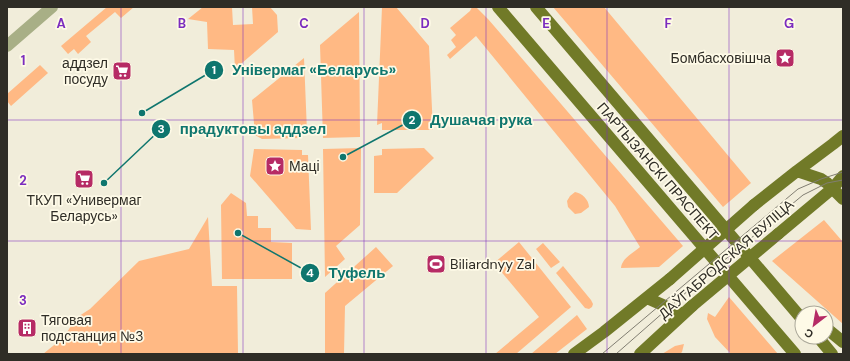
<svg xmlns="http://www.w3.org/2000/svg" width="850" height="361" viewBox="0 0 850 361" font-family="'DM Sans',sans-serif">
	<style>
		.green { fill: #ffb984 }
		.lines { fill: none; stroke-linecap: round; stroke-linejoin: round }
		.minor { stroke: #a8af86; stroke-width: 12 }
		.major { stroke: #717a28; stroke-width: 12 }
		.tram { stroke: #817e72; stroke-width: 1 }
		.major-bridge { stroke: #717a28; stroke-width: 12 }
		.grid { fill: none; stroke: #7b2cbf; stroke-width: 1; stroke-opacity: 0.55 }
		.labels { text-anchor: middle; dominant-baseline: central; stroke-width: 3.5; stroke-linejoin: round; paint-order: stroke }
		.poi-label { font-size: 14px; fill: #2f2d26; stroke: #fefae7; text-anchor: start }
		.street-label { font-size: 14px; fill: #2f2d26; stroke: #fefae7 }
		.grid-label { font-size: 13px; text-anchor: middle; font-weight: bold; fill: #7b2cbf; stroke: #fefae7; stroke-width: 3.5; stroke-linejoin: round; paint-order: stroke }
		.leader { fill: none; stroke: #0f766e; stroke-width: 1.5 }
		.callout-dot { fill: #0f766e; stroke: #fefae7; stroke-width: 1.5 }
		.mark-label { font-size: 12px; text-anchor: middle; font-weight: bold; fill: #fff }
		.callout-label { font-size: 15px; text-anchor: middle; font-weight: bold; fill: #0f766e; stroke: #fefae7; stroke-width: 3.5; stroke-linejoin: round; paint-order: stroke }
	</style>
	<rect width="100%" height="100%" fill="#f1edda"/>
	<!-- green -->
	<path class="green" d="M 107,7 L 134,7 L 121,18 L 115,12 L 86,36 L 91,42 L 78,54 L 74,49 L 68,54 L 61,46 Z
		M 203,7 L 232,7 L 233,25 L 253,24 L 252,7 L 270,7 L 277,15 L 278,32 L 235,69 L 234,50 L 208,49 L 207,22 L 188,19 Z
		M 382,7 L 396,7 L 429,46 L 433,130 L 382,130 L 382,123 L 377,125 Z
		M 472,7 L 476,7 L 488,19 L 683,246 L 659,267 L 621,268 C 622,258 633,253 640,247 L 615,206 L 476,36 L 450,59 L 447,55 L 456,47 L 451,40 L 456,35 L 450,28 L 470,11 Z
		M 553,7 L 604,7 L 751,183 L 723,207 Z
		M 359,12 L 360,137 L 323,138 L 320,45 Z
		M 304,58 L 307,132 L 301,132 L 301,138 L 262,139 L 255,135 L 252,100 Z
		M 40,65 L 48,73 L 11,106 L 7,101 L 7,94 Z
		M 361,148 L 360,225 L 336,246 L 345,259 L 325,277 L 323,149 Z
		M 424,148 L 434,158 L 397,193 L 374,193 L 374,156 L 382,155 L 382,149 Z
		M 254,149 L 302,150 L 302,155 L 308,155 L 311,230 L 296,229 L 250,176 Z
		M 575,192 C 582,193 589,200 589,207 L 581,213 L 575,214 L 568,207 L 567,201 L 570,196 Z
		M 231,193 L 246,203 L 247,216 L 258,216 L 258,228 L 271,228 L 271,242 L 292,243 L 292,279 L 222,279 L 221,205 Z
		M 208,217 L 212,286 L 237,286 L 238,354 L 43,354 L 64,337 L 76,318 L 90,309 L 139,261 L 189,249 Z
		M 824,220 L 843,242 L 843,324 L 772,261 Z
		M 519,242 L 571,307 L 516,354 L 495,354 L 539,317 L 494,263 Z
		M 543,243 L 560,262 L 551,268 L 536,249 Z
		M 376,247 L 393,266 L 345,306 L 344,354 L 325,354 L 325,293 Z
		M 563,266 L 591,300 L 593,304 L 592,307 L 589,309 L 585,308 L 556,273 Z
		M 729,297 L 778,354 L 731,354 L 715,337 L 707,319 L 708,313 L 715,317 Z
		M 577,315 L 587,329 L 555,354 L 531,354 Z
		M 684,344 L 682,352 L 680,354 L 662,354 L 675,346 Z"/>
	<g class="lines">
		<!-- minor -->
		<path class="minor" d="M 7,46 L 52,7"/>
		<!-- major -->
		<path class="major" d="M 498,7 L 795,354
			M 536,7 L 802,319
			M 797,171 L 821,179 L 827,183 L 843,199
			M 754,205 L 797,171 L 833,144 L 843,136
			M 778,234 L 833,188 L 843,176
			M 647,298 L 683,314
			M 826,328 L 843,342
			M 818,337 L 832,354
			M 574,354 L 604,332 L 670,279
			M 640,354 L 692,306"/>
		<!-- tram -->
		<path class="tram" d="M 602,354 L 798,189 L 821,179 L 843,172
			M 616,354 L 698,282 L 803,195 L 827,183 L 843,180"/>
		<!-- major-bridge -->
		<path class="major-bridge" d="M 670,279 L 754,205
			M 692,306 L 778,234"/>
	</g>
	<!-- grid -->
	<path class="grid" d="M 121,7 L 121,354M 243,7 L 243,354M 364,7 L 364,354M 486,7 L 486,354M 607,7 L 607,354M 729,7 L 729,354M 7,120 L 843,120M 7,241 L 843,241"/>
	<!-- icons -->
	<defs>
		<g id="sight-square" transform="scale(1)"><rect x="-9" y="-9" width="18" height="18" rx="4" fill="#b62b65" stroke="#fefae7"/><path d="M0-6L1.8-2.2L6-1.7L2.9 1.2L3.7 5.4L0 3.3L-3.7 5.4L-2.9 1.2L-6-1.7L-1.8-2.2Z" fill="#fff"/></g>
		<g id="supermarket-square" transform="scale(1)"><rect x="-9" y="-9" width="18" height="18" rx="4" fill="#b62b65" stroke="#fefae7"/><path d="M-6-5.5h2.5l.6 2H6L4.5 2H-2.5L-4.4-4H-6ZM-1.5 3.2a1.3 1.3 0 1 0 .1 0ZM3 3.2a1.3 1.3 0 1 0 .1 0Z" fill="#fff"/></g>
		<g id="stadium-square" transform="scale(1)"><rect x="-9" y="-9" width="18" height="18" rx="4" fill="#b62b65" stroke="#fefae7"/><path d="M0-5a6.5 5 0 1 0 0 10a6.5 5 0 1 0 0-10ZM-3.5-1.8h7v3.6h-7Z" fill="#fff"/></g>
		<g id="building-square" transform="scale(1)"><rect x="-9" y="-9" width="18" height="18" rx="4" fill="#b62b65" stroke="#fefae7"/><path d="M-4-6H4V6H1V3H-1V6H-4ZM-2.5-4.3h1.7v1.8h-1.7ZM.8-4.3h1.7v1.8H.8ZM-2.5-1h1.7V.8h-1.7ZM.8-1h1.7V.8H.8Z" fill="#fff"/></g>
	</defs>
	<g fill-rule="evenodd">
		<use href="#sight-square" x="785" y="58"/>
		<use href="#supermarket-square" x="122" y="71"/>
		<use href="#sight-square" x="275" y="166"/>
		<use href="#supermarket-square" x="84" y="179"/>
		<use href="#stadium-square" x="436" y="264"/>
		<use href="#building-square" x="27" y="328"/>
	</g>
	<g class="labels">
		<!-- poi labels -->
		<g class="poi-label">
			<text x="771" y="58" text-anchor="end">Бомбасховішча</text>
			<text x="108" y="63" text-anchor="end">аддзел<tspan x="108" dy="16">посуду</tspan></text>
			<text x="289" y="166">Маці</text>
			<text x="84" y="200" text-anchor="middle">ТКУП «Универмаг<tspan x="84" dy="16">Беларусь»</tspan></text>
			<text x="450" y="264">Biliardnyy Zal</text>
			<text x="41" y="320">Тяговая<tspan x="41" dy="16">подстанция №3</tspan></text>
		</g>
		<!-- street labels -->
		<g class="street-label">
			<text transform="translate(658 171) rotate(49)">ПАРТЫЗАНСКІ ПРАСПЕКТ</text>
			<text transform="translate(726 259) rotate(-41)">ДАЎГАБРОДСКАЯ ВУЛІЦА</text>
		</g>
	</g>
	<g class="grid-label">
		<text x="61" y="28">A</text>
		<text x="182" y="28">B</text>
		<text x="304" y="28">C</text>
		<text x="425" y="28">D</text>
		<text x="546" y="28">E</text>
		<text x="668" y="28">F</text>
		<text x="789" y="28">G</text>
		<text x="23" y="65">1</text>
		<text x="23" y="185">2</text>
		<text x="23" y="305">3</text>
	</g>
	<!-- callouts -->
	<path class="leader" d="M142 113L214 70M343 157L412 120M104 183L161 129M238 233L310 273"/>
	<g class="callout-dot">
		<circle cx="142" cy="113" r="4"/>
		<circle cx="343" cy="157" r="4"/>
		<circle cx="104" cy="183" r="4"/>
		<circle cx="238" cy="233" r="4"/>
		<circle cx="214" cy="70" r="10"/>
		<circle cx="412" cy="120" r="10"/>
		<circle cx="161" cy="129" r="10"/>
		<circle cx="310" cy="273" r="10"/>
	</g>
	<g class="mark-label">
		<text x="214" y="74">1</text>
		<text x="412" y="124">2</text>
		<text x="161" y="133">3</text>
		<text x="310" y="277">4</text>
	</g>
	<g class="callout-label">
		<text x="314" y="75">Універмаг «Беларусь»</text>
		<text x="481" y="125">Душачая рука</text>
		<text x="253" y="134">прадуктовы аддзел</text>
		<text x="357" y="278">Туфель</text>
	</g>
	<!-- border -->
	<rect width="850" height="361" fill="none" stroke="#2f2d26" stroke-width="16"/>
	<!-- north arrow -->
	<g transform="translate(814 325) rotate(211)"><circle r="19" fill="#fefae7" stroke="#aba89a"/>
	<path d="M0-3L7 15L0 10L-7 15Z" fill="#b62b65"/>
	<text y="-6" font-size="11" font-weight="bold" text-anchor="middle" fill="#2f2d26">С</text>
	</g>
</svg>
